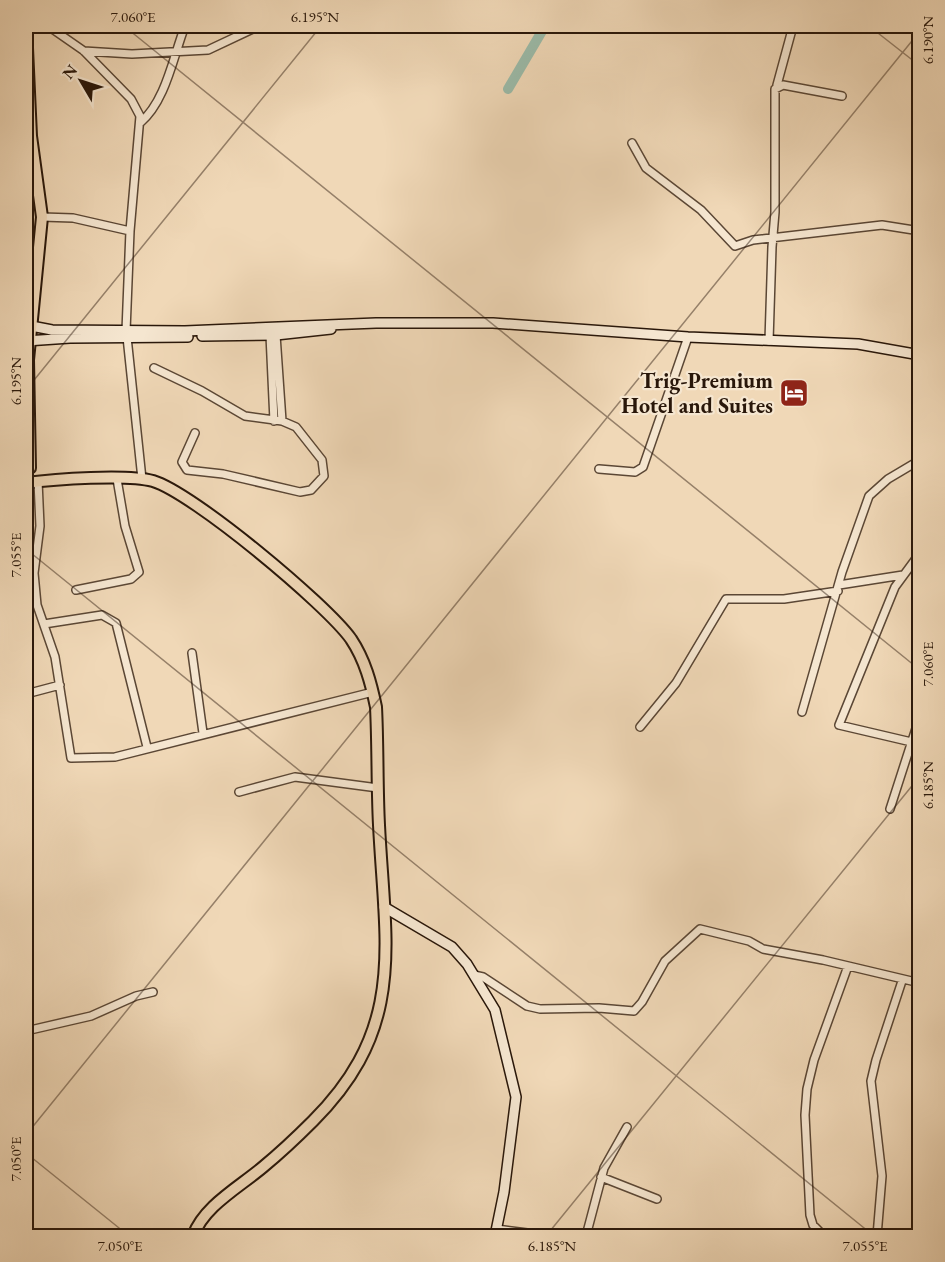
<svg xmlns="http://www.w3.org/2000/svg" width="945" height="1262" viewBox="0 0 945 1262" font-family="'EB Garamond',serif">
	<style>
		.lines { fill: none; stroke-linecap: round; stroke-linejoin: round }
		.river { stroke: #9bbba9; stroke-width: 10 }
		.street-casing { stroke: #5b4735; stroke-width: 10 }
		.secondary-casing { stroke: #29170a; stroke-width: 12 }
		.primary-casing { stroke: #29170a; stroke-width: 14 }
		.street { stroke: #f5e6d0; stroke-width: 7 }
		.secondary { stroke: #f5e6d0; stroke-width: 9 }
		.primary { stroke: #f0d8b7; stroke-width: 10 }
		.ticks { fill: none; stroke: #29170a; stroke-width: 1.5; stroke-opacity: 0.45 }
		.labels { text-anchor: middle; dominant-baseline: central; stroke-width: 4.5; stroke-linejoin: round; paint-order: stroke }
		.poi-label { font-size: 22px; font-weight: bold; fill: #29170a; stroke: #f5e6d0; text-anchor: end }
		.neatline { fill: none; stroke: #29170a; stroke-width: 2 }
		.ticks-label { font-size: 15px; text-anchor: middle; fill: #29170a }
	</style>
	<rect width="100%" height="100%" fill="#f0d8b7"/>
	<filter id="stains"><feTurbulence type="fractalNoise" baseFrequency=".00333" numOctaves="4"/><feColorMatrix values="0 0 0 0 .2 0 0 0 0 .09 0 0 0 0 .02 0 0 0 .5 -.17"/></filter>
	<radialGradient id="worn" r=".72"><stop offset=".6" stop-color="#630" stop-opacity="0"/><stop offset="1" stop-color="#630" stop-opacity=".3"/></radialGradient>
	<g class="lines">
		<!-- river -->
		<path class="river" d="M 508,89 L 545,26"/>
		<!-- street casing -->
		<g class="street-casing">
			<path id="street" d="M 48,26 L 84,51 L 131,99 L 140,116 L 130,231 L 126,331
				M 84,51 L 132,54 L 208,50 L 259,26
				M 777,85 L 793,26
				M 140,123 C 166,101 173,57 185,26
				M 632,143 L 646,168 L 701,210 L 735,246 L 753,240 L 882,225 L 920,231
				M 42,217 L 73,218 L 130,231
				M 270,335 L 274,421
				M 276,335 L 282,421
				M 127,337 L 142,479
				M 769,341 L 772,247 L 775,212 L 775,89 L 783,85 L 842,96
				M 154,368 L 202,391 L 245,416 L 282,421 L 296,427 L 322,460 L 324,476 L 311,490 L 300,492 L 223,474 L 187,470 L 182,462 L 195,433
				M 599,469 L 635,472 L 643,467 L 688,337
				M 38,481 L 40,526 L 34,573 L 37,605 L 55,657 L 71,758 L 115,757 L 373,692
				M 920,553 L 895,587 L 839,725 L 920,744
				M 839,585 L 903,575
				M 76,590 L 131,579 L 139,572 L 125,526 L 117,479
				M 44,624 L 102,615 L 116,623 L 147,747
				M 192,653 L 203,733
				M 26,694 L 60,685
				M 802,712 L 842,572 L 869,496 L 888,479 L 920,460
				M 640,727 L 676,683 L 726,599 L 784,599 L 838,591
				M 239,792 L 295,777 L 378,788
				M 890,809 L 920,716
				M 474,975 L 483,977 L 527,1006 L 540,1009 L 599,1008 L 634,1011 L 642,1002 L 665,961 L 700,929 L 749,941 L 763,949 L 823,960 L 920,983
				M 26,1031 L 91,1016 L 136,996 L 153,992
				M 601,1177 L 657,1199
				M 497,1229 L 551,1236
				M 586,1236 L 604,1168 L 627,1127
				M 824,1236 L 813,1225 L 810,1215 L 805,1115 L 807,1089 L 814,1060 L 848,966
				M 877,1236 L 882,1176 L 871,1081 L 876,1060 L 902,981"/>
		</g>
		<!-- secondary casing -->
		<g class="secondary-casing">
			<path id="secondary" d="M 26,325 L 52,330 L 185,331 L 376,323 L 493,323 L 688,337 L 858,344 L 920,355
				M 202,336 L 276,335 L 331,329
				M 26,341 L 70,338 L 188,337
				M 384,907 L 452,947 L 467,964 L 495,1010 L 516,1097 L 504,1192 L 495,1236"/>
		</g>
		<!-- primary casing -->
		<g class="primary-casing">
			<path id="primary" d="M 26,26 L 31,136 L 42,217 L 28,360 L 30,468
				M 26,483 C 55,479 127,474 153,481 C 193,493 326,604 351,639 C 365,660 371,683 376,707 C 378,746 377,786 379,825 C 385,945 407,1027 313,1121 C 297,1137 280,1153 263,1167 C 238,1188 204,1206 193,1236"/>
		</g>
		<!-- street -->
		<use href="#street" class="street"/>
		<!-- secondary -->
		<use href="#secondary" class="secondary"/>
		<!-- primary -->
		<use href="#primary" class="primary"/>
	</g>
	<!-- ticks -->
	<path class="ticks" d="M 124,26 L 920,670M 869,26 L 920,66M 26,390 L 321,26M 26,549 L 874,1236M 26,1135 L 920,31M 26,1153 L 129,1236M 546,1236 L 920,776"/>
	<!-- icons -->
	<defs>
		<g id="hotel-square" transform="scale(1.5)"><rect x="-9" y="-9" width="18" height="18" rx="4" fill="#8f2418" stroke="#f5e6d0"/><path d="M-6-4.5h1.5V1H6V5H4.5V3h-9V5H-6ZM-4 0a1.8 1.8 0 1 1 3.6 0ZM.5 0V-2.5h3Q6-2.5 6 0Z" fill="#fff"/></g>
	</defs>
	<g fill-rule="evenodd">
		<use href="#hotel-square" x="794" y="393"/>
	</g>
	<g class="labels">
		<!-- poi labels -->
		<g class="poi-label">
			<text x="773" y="380">Trig-Premium<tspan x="773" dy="25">Hotel and Suites</tspan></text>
		</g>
	</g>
	<!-- margin -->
	<rect width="945" height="1262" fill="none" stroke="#f0d8b7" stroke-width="66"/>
	<!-- north arrow -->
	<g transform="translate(81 81) rotate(309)" stroke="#f5e6d0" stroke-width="4.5" paint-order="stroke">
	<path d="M0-4.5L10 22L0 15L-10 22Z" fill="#29170a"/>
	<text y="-9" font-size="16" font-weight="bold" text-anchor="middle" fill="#29170a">N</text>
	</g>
	<rect x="33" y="33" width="879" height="1196" class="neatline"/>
	<g class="ticks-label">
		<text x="133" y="22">7.060°E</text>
		<text x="315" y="22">6.195°N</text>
		<text transform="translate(928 40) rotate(-90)" y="5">6.190°N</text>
		<text transform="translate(16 381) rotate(-90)" y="5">6.195°N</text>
		<text transform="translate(16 555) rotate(-90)" y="5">7.055°E</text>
		<text transform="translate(928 664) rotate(-90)" y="5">7.060°E</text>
		<text transform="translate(928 785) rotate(-90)" y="5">6.185°N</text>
		<text transform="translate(16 1159) rotate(-90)" y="5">7.050°E</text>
		<text x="120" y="1251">7.050°E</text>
		<text x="552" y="1251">6.185°N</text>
		<text x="865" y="1251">7.055°E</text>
	</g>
	<rect width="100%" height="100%" filter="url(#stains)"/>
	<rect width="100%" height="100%" fill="url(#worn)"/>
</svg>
